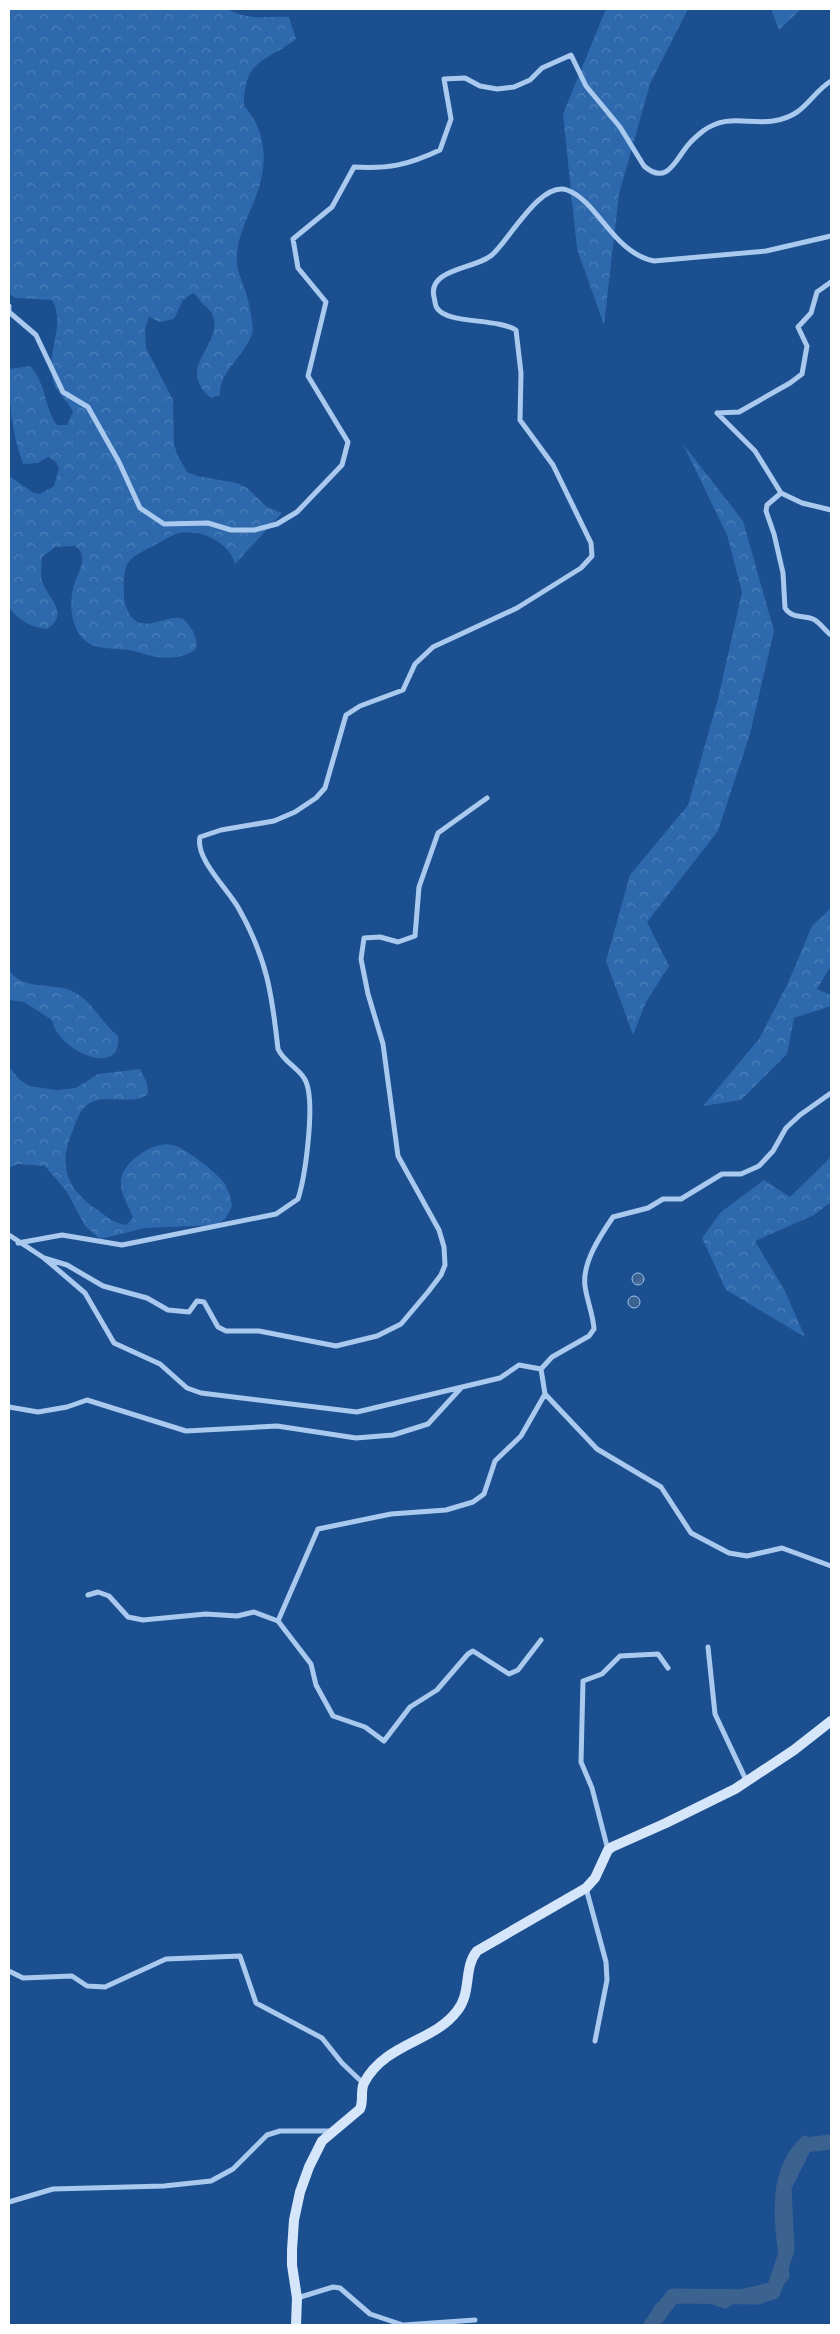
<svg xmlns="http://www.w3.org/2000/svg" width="840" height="2334" viewBox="0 0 840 2334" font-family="'Fira Sans Condensed',sans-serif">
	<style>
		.forest { fill: url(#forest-crowns) }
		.water { fill: url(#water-waves); stroke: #9cc4f0 }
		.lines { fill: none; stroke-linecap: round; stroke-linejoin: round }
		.canal { stroke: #3c6290; stroke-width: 9 }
		.river { stroke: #3c6290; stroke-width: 15 }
		.street { stroke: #a9c9ee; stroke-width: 5 }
		.secondary { stroke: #d6e6fa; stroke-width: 10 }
	</style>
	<defs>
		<pattern id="forest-crowns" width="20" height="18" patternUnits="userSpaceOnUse" patternTransform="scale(1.25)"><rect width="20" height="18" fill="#2e69ad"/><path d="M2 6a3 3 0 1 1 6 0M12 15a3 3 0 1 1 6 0" fill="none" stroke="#4d80b9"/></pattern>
		<pattern id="water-waves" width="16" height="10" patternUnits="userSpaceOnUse" patternTransform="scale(1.25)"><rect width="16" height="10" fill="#3c6290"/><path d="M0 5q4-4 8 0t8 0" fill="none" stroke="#597aa1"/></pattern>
	</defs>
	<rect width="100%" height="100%" fill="#1b4f8f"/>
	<!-- forest -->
	<path class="forest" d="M 9,9 L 227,9 C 250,21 265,16 289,17 L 296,39 C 266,62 243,59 244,106 C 268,132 268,167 255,199 C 248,217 237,237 237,257 C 236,271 242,280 246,293 C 250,306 252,318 253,331 C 246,356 219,370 220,395 L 211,398 C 174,367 223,346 213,316 C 212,311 206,307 203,304 C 199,300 197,295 193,293 L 183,300 L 174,319 L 160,322 L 149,317 L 145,328 L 146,348 L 173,400 L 174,444 L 177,454 L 187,472 L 197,476 L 237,483 L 247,488 L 267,507 L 282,513 L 235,564 C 230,542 198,527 176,534 C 167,537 158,544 149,548 C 141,552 129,558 126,567 C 123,576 124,589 124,598 C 125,606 129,617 136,621 C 149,630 169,613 184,619 C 192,629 198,636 196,649 C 179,661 160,659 141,653 C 125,647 108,651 92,645 C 71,635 69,608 73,588 C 76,575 91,557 75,546 L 55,547 L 42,557 C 42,564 40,574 42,581 C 47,598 71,613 47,629 C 31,627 18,621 9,607 L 9,476 L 34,493 L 40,494 L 54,486 L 59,468 L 56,462 L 48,457 L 38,463 L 23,464 C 11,432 9,402 9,369 L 30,366 C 46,382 44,407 57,425 L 67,425 L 73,412 C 67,399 54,391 52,376 C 47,350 66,323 52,300 L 15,298 L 9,293 Z
		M 606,9 L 688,9 L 650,84 L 619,194 L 604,325 L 577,249 L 563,114 Z
		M 771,9 L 801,9 L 779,30 Z
		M 683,444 L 743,521 L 774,631 L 750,734 L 718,831 L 647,922 L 669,966 L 646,1002 L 633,1035 L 606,961 L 630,875 L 688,805 L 718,699 L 742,592 L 727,535 Z
		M 831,908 L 831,966 L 817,989 L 831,995 L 831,1006 L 794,1018 L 787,1054 L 741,1100 L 703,1106 L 759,1039 L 788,983 L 812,926 Z
		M 9,969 C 19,990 51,983 70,990 C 92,999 100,1022 118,1036 C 123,1079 58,1052 52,1020 L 24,1002 L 9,1000 Z
		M 9,1067 L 19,1079 L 29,1086 L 57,1090 L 76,1088 L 98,1074 L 140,1069 L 147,1083 L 148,1094 C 130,1108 100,1089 83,1109 C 78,1115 76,1123 73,1130 C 57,1166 67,1190 99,1211 C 108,1218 115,1223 126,1225 L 133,1218 C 129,1205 120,1195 121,1181 C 122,1162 154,1140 173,1145 C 187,1149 217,1173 225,1184 C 229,1191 231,1199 232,1206 L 225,1219 L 216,1225 L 145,1228 L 100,1239 L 85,1226 L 67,1192 L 45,1166 L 18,1164 L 9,1168 Z
		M 831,1157 L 831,1202 L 814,1215 L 755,1241 L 785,1291 L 805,1337 L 726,1290 L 702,1238 L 721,1212 L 764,1180 L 790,1197 Z"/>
	<!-- water -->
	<path class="water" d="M632 1279a6 6 0 1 1 12 0a6 6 0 1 1-12 0Z
		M628 1302a6 6 0 1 1 12 0a6 6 0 1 1-12 0Z"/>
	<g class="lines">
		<!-- canal -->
		<path class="canal" d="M 649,2325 L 659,2307 L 681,2294 L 696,2294 L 725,2304 L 740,2294 L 778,2285 L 785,2276 C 781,2231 767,2175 805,2140"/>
		<!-- river -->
		<path class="river" d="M 651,2325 L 673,2296 L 757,2297 L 773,2292 L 787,2250 L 784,2187 L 805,2145 L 831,2142"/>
		<!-- street -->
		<path class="street" d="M 9,306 L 9,312 L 36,335 L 63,392 L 88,407 L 119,462 L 140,508 L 164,524 L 208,523 L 231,530 L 254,530 L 277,524 L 297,512 L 342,465 L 348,442 L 308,376 L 326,302 L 298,268 L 293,239 L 332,207 L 354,167 C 389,169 408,165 440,150 L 451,119 L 444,79 L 465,78 L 480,86 L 497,89 L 514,87 L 530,80 L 542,68 L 571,55 L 586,86 L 620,127 L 644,166 C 668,187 676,158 689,144 C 693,139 698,135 703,131 C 727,113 749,125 773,121 C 806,116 809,95 831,81
			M 717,413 L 755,451 L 781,493 L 767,505 L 766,511 L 774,534 L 783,573 L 785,608 C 792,619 803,615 813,619 C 821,623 825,631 831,635
			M 717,413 L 739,412 L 790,383 L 802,374 L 807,346 L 798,327 L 811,313 L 817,292 L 831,282
			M 781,493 L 802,503 L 831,510
			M 9,1235 L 44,1258 L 85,1293 L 114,1343 L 160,1364 L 187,1388 L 201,1393 L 357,1412 L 500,1378 L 519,1365 L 541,1369 L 545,1394 L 597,1449 L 661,1487 L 691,1533 L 729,1553 L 747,1556 L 782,1548 L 831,1566
			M 18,1243 L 62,1235 L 122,1245 L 276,1214 L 298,1199 C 305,1177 317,1097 304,1078 C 297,1067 284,1062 278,1049 C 272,994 267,959 239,909 C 228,889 195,859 200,837 L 221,830 L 274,821 L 295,812 L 316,798 L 325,788 L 346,715 L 360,706 L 403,690 L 415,664 L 433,647 L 517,608 L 581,568 L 592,556 L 591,543 L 553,465 L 520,420 L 521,373 L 516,330 C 497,318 446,324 437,308 C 435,306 435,300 434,297 C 427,268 478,269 493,254 C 511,237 541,181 567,190 C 598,201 613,253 654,261 L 766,251 L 831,236
			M 44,1258 L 67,1265 L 103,1286 L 147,1298 L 168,1310 L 189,1312 L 197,1301 L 204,1302 L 218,1327 L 226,1331 L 259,1331 L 336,1346 L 377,1336 L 401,1324 L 428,1292 L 441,1275 L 445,1265 L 444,1247 L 439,1230 L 398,1156 L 383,1044 L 368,994 L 361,959 L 364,938 L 380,937 L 398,942 L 415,936 L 419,887 L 438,833 L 487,798
			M 541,1369 L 552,1357 L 589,1336 L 594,1329 C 593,1314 587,1301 585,1286 C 582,1263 600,1236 613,1217 L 648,1208 L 663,1199 L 681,1199 L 722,1174 L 741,1174 L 759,1166 L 773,1151 L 786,1128 L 800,1115 L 831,1093
			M 9,1407 L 38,1412 L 67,1407 L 87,1400 L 186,1431 L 277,1426 L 356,1438 L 393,1435 L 428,1424 L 461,1388
			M 88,1595 L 98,1592 L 109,1596 L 128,1617 L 143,1620 L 206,1614 L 237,1616 L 254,1612 L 278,1621
			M 541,1640 L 518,1670 L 509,1674 L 473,1651 L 468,1654 L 437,1690 L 410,1707 L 384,1741 L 365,1727 L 333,1716 L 316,1685 L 311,1664 L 278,1621 L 318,1529 L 391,1514 L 446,1510 L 473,1502 L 484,1494 L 495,1461 L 521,1436 L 545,1394
			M 708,1647 L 715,1714 L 746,1780
			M 608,1850 L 592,1788 L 581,1762 L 583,1681 L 602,1674 L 620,1656 L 658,1654 L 668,1668
			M 586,1888 L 606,1962 L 607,1980 L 595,2041
			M 9,1971 L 23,1978 L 72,1976 L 87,1986 L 105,1987 L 166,1959 L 240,1956 L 256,2003 L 322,2038 L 342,2063 L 364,2084
			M 9,2202 L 53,2189 L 164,2186 L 211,2181 L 233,2169 L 267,2135 L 280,2131 L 332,2131
			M 297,2298 L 333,2287 L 340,2288 L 370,2314 L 403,2325
			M 404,2325 L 475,2320"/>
		<!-- secondary -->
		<path class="secondary" d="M 296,2325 L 297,2298 L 292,2265 L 292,2250 L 294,2220 L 300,2192 L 309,2167 L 322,2141 L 360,2109 C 364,2100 360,2091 364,2083 C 385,2043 434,2042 457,2011 C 472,1993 463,1968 477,1951 L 586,1888 L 595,1878 L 608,1850 L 612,1847 L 666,1823 L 735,1789 L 794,1750 L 831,1721"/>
	</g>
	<!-- border -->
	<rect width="840" height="2334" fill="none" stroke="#ffffff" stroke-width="20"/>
</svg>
